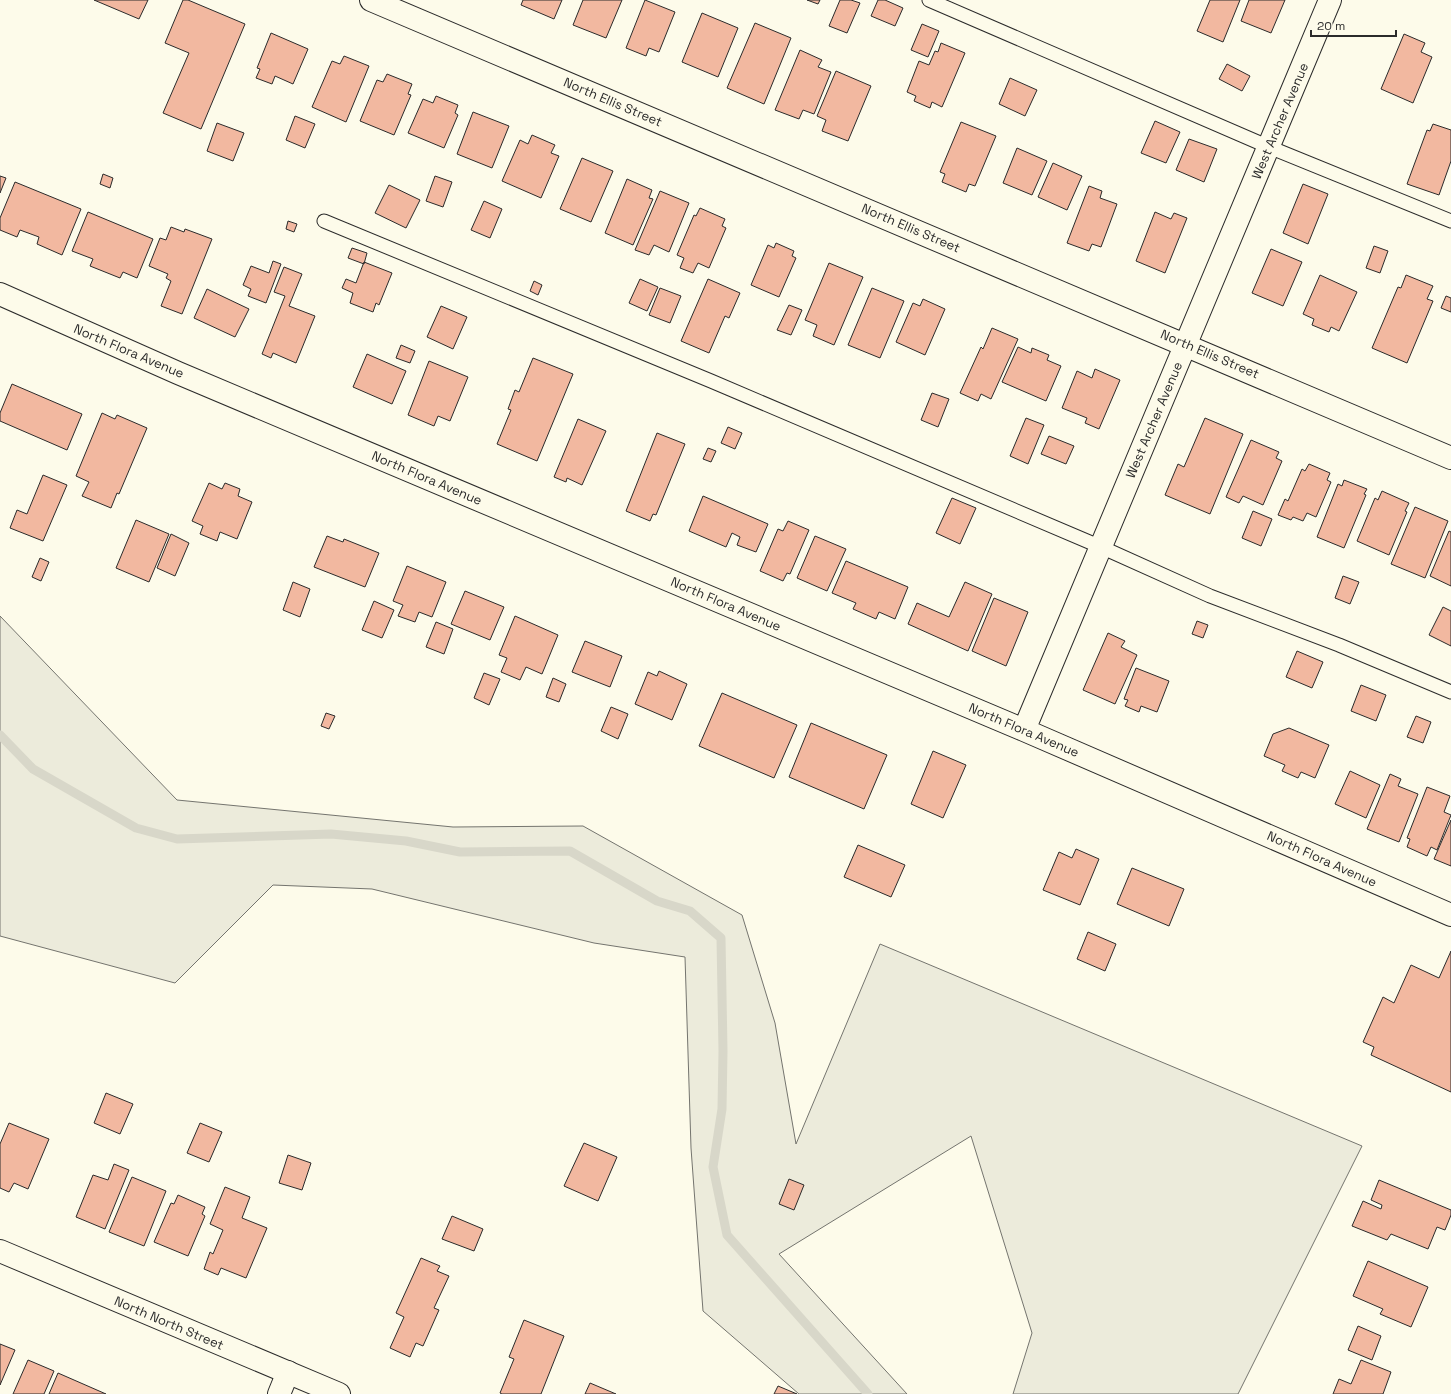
<svg xmlns="http://www.w3.org/2000/svg" width="1451" height="1394" viewBox="0 0 1451 1394" font-family="'Space Grotesk',sans-serif">
	<style>
		.green { fill: #ecebdb; stroke: #74746e }
		.lines { fill: none; stroke-linecap: round; stroke-linejoin: round }
		.stream { stroke: #d8d7c9; stroke-width: 9 }
		.building { fill: #f2b8a0; stroke: #2b2b2b }
		.service-casing { stroke: #2b2b2b; stroke-width: 15 }
		.minor-casing { stroke: #2b2b2b; stroke-width: 24 }
		.tertiary-casing { stroke: #2b2b2b; stroke-width: 24 }
		.service { stroke: #fdfbea; stroke-width: 13 }
		.minor { stroke: #fdfbea; stroke-width: 22 }
		.tertiary { stroke: #fdfbea; stroke-width: 22 }
		.labels { text-anchor: middle; dominant-baseline: central; stroke-width: 3; stroke-linejoin: round; paint-order: stroke }
		.street-label { font-size: 13px; fill: #2b2b2b; stroke: #fdfbea }
	</style>
	<rect width="100%" height="100%" fill="#fdfbea"/>
	<!-- green -->
	<path class="green" d="M 0,616 L 177,800 L 453,827 L 583,826 L 742,915 L 775,1023 L 796,1144 L 880,944 L 1362,1146 L 1238,1394 L 1013,1394 L 1032,1333 L 971,1136 L 779,1254 L 907,1394 L 799,1394 L 703,1311 L 691,1148 L 685,957 L 594,943 L 372,889 L 273,885 L 175,983 L 0,936 Z"/>
	<g class="lines">
		<!-- stream -->
		<path class="stream" d="M 0,735 L 33,769 L 136,828 L 177,839 L 331,834 L 406,841 L 460,852 L 570,851 L 657,901 L 690,911 L 721,938 L 723,1051 L 722,1109 L 713,1167 L 727,1235 L 868,1394"/>
	</g>
	<!-- building -->
	<path class="building" d="M 94,0 L 148,0 L 139,19 Z
		M 183,0 L 188,0 L 245,24 L 201,129 L 163,113 L 189,53 L 165,43 Z
		M 523,0 L 562,0 L 554,19 L 521,5 Z
		M 583,0 L 622,0 L 606,38 L 573,25 Z
		M 645,0 L 675,12 L 659,52 L 649,48 L 646,56 L 626,48 Z
		M 807,0 L 820,0 L 818,4 Z
		M 840,0 L 851,0 L 860,3 L 847,33 L 829,26 Z
		M 878,0 L 885,0 L 903,8 L 895,26 L 871,16 Z
		M 1210,0 L 1240,0 L 1223,42 L 1197,31 Z
		M 1249,0 L 1285,0 L 1271,33 L 1241,21 Z
		M 702,13 L 738,28 L 718,77 L 682,62 Z
		M 755,23 L 791,38 L 764,104 L 727,88 Z
		M 922,24 L 939,31 L 928,57 L 911,50 Z
		M 271,33 L 308,49 L 293,84 L 275,76 L 272,84 L 256,78 L 260,69 L 257,68 Z
		M 1404,34 L 1425,43 L 1421,52 L 1432,57 L 1413,103 L 1381,89 Z
		M 941,43 L 965,53 L 942,107 L 932,102 L 930,108 L 914,101 L 916,96 L 907,92 L 919,61 L 929,65 L 935,51 L 938,52 Z
		M 800,50 L 822,60 L 818,67 L 831,72 L 814,114 L 803,110 L 799,119 L 775,110 Z
		M 344,56 L 369,66 L 346,122 L 312,107 L 332,61 L 340,64 Z
		M 1227,64 L 1250,76 L 1242,91 L 1219,79 Z
		M 836,71 L 871,86 L 848,141 L 822,131 L 826,120 L 817,116 Z
		M 387,74 L 412,84 L 408,94 L 411,95 L 394,135 L 360,121 L 377,80 L 383,82 Z
		M 1010,78 L 1037,90 L 1025,116 L 999,104 Z
		M 436,96 L 458,105 L 455,113 L 458,115 L 444,148 L 408,133 L 423,99 L 433,103 Z
		M 473,112 L 509,126 L 492,168 L 457,154 Z
		M 295,116 L 315,124 L 305,148 L 286,140 Z
		M 1155,121 L 1180,132 L 1166,163 L 1141,153 Z
		M 961,122 L 996,136 L 975,186 L 969,184 L 966,192 L 942,182 L 945,174 L 940,172 Z
		M 217,123 L 244,133 L 233,161 L 207,151 Z
		M 1433,124 L 1451,130 L 1451,161 L 1439,195 L 1407,184 L 1427,130 L 1430,131 Z
		M 532,135 L 555,145 L 551,153 L 559,156 L 541,198 L 502,181 L 520,140 L 528,144 Z
		M 1189,139 L 1217,149 L 1204,182 L 1176,170 Z
		M 1017,148 L 1047,161 L 1032,195 L 1003,183 Z
		M 582,158 L 613,171 L 591,222 L 560,209 Z
		M 1053,163 L 1082,176 L 1067,210 L 1038,197 Z
		M 103,174 L 113,178 L 110,188 L 100,184 Z
		M 0,176 L 6,178 L 0,193 Z
		M 435,176 L 452,182 L 443,207 L 426,201 Z
		M 627,179 L 652,190 L 649,198 L 653,199 L 633,245 L 605,233 Z
		M 15,182 L 81,209 L 62,255 L 37,244 L 39,237 L 20,230 L 17,237 L 0,230 L 0,218 Z
		M 1303,184 L 1328,194 L 1308,244 L 1283,233 Z
		M 389,185 L 420,200 L 406,228 L 375,213 Z
		M 1089,186 L 1102,191 L 1100,198 L 1117,204 L 1101,247 L 1092,244 L 1089,251 L 1067,243 Z
		M 660,191 L 689,203 L 669,252 L 654,245 L 649,255 L 635,250 Z
		M 484,201 L 502,209 L 490,238 L 471,230 Z
		M 700,208 L 725,219 L 722,226 L 726,228 L 709,268 L 698,263 L 693,273 L 680,268 L 684,258 L 677,255 L 694,215 L 696,216 Z
		M 88,212 L 153,239 L 137,278 L 123,272 L 120,278 L 90,266 L 93,259 L 72,251 Z
		M 1155,212 L 1171,219 L 1174,213 L 1187,218 L 1165,273 L 1136,261 Z
		M 288,221 L 297,224 L 294,232 L 286,229 Z
		M 171,227 L 184,232 L 185,229 L 212,239 L 182,314 L 161,306 L 171,281 L 166,278 L 168,274 L 149,266 L 160,238 L 166,240 Z
		M 776,243 L 794,251 L 792,256 L 796,258 L 779,297 L 751,285 L 768,245 L 774,248 Z
		M 1374,246 L 1388,251 L 1380,273 L 1366,268 Z
		M 352,248 L 367,253 L 364,264 L 348,258 Z
		M 1271,249 L 1302,262 L 1283,306 L 1252,293 Z
		M 273,261 L 281,264 L 266,303 L 248,296 L 251,289 L 243,285 L 251,266 L 269,273 Z
		M 364,262 L 392,273 L 379,305 L 376,303 L 373,312 L 350,303 L 353,293 L 342,288 L 346,279 L 356,283 Z
		M 829,263 L 863,277 L 834,345 L 813,336 L 817,325 L 805,320 Z
		M 284,267 L 302,274 L 289,306 L 315,316 L 296,363 L 273,353 L 271,358 L 262,354 L 285,296 L 274,292 Z
		M 1320,275 L 1357,292 L 1339,331 L 1331,327 L 1329,332 L 1312,325 L 1314,319 L 1303,314 Z
		M 1406,275 L 1433,286 L 1427,299 L 1433,301 L 1407,363 L 1372,348 L 1398,287 L 1401,288 Z
		M 640,279 L 658,287 L 647,311 L 629,303 Z
		M 708,279 L 740,293 L 729,318 L 725,316 L 709,353 L 681,341 Z
		M 534,281 L 542,285 L 538,295 L 530,291 Z
		M 660,288 L 681,296 L 670,323 L 649,315 Z
		M 872,288 L 904,301 L 880,358 L 848,345 Z
		M 207,289 L 249,309 L 235,337 L 194,318 Z
		M 1446,296 L 1451,298 L 1451,312 L 1441,308 Z
		M 923,299 L 945,309 L 925,355 L 896,342 L 913,303 L 920,306 Z
		M 789,305 L 802,310 L 791,335 L 777,330 Z
		M 441,306 L 467,317 L 453,349 L 427,337 Z
		M 992,328 L 1018,339 L 991,399 L 981,394 L 978,401 L 960,393 L 981,347 L 983,349 Z
		M 401,345 L 415,351 L 410,363 L 396,358 Z
		M 1018,347 L 1031,353 L 1032,348 L 1049,355 L 1047,360 L 1061,366 L 1046,401 L 1002,382 Z
		M 367,354 L 406,371 L 392,404 L 353,387 Z
		M 533,358 L 573,374 L 537,461 L 497,444 L 511,410 L 508,409 L 515,390 L 519,392 Z
		M 429,361 L 468,377 L 450,421 L 438,416 L 434,426 L 408,415 Z
		M 1095,369 L 1120,380 L 1099,429 L 1085,423 L 1087,418 L 1062,408 L 1077,371 L 1092,378 Z
		M 12,384 L 82,414 L 67,450 L 0,421 L 0,413 Z
		M 932,393 L 949,399 L 938,427 L 921,420 Z
		M 102,413 L 115,419 L 117,415 L 147,428 L 119,494 L 117,493 L 111,508 L 82,496 L 89,482 L 76,476 Z
		M 1026,418 L 1044,425 L 1028,464 L 1010,456 Z
		M 1205,418 L 1243,434 L 1210,514 L 1165,495 L 1178,464 L 1184,467 Z
		M 578,419 L 606,431 L 582,485 L 567,478 L 566,482 L 554,477 Z
		M 728,427 L 742,433 L 735,449 L 721,443 Z
		M 657,433 L 685,444 L 656,515 L 653,514 L 650,521 L 626,511 Z
		M 1049,436 L 1074,446 L 1066,464 L 1041,454 Z
		M 1251,440 L 1279,452 L 1276,458 L 1282,461 L 1263,505 L 1243,496 L 1239,503 L 1226,497 Z
		M 708,448 L 716,451 L 711,462 L 703,459 Z
		M 1309,464 L 1330,473 L 1327,480 L 1331,482 L 1316,517 L 1307,513 L 1303,521 L 1293,517 L 1291,520 L 1278,515 L 1285,499 L 1288,501 L 1302,469 L 1305,471 Z
		M 43,475 L 67,485 L 43,541 L 10,528 L 17,510 L 27,514 Z
		M 1344,480 L 1367,489 L 1364,494 L 1366,495 L 1344,548 L 1317,537 L 1338,484 L 1342,486 Z
		M 209,483 L 222,489 L 225,483 L 240,489 L 238,496 L 252,502 L 237,539 L 220,532 L 217,541 L 200,534 L 203,526 L 192,521 Z
		M 1382,491 L 1409,503 L 1405,511 L 1407,512 L 1389,555 L 1357,541 L 1375,498 L 1378,500 Z
		M 703,496 L 768,524 L 756,552 L 737,545 L 740,537 L 732,533 L 726,547 L 689,531 Z
		M 952,498 L 976,508 L 960,544 L 936,533 Z
		M 1415,507 L 1448,521 L 1425,578 L 1391,564 Z
		M 1253,511 L 1272,519 L 1261,546 L 1242,538 Z
		M 136,520 L 169,534 L 149,582 L 116,568 Z
		M 788,521 L 809,530 L 790,574 L 787,573 L 783,581 L 760,571 L 778,529 L 783,531 Z
		M 1449,531 L 1451,532 L 1451,586 L 1430,576 Z
		M 171,534 L 189,543 L 175,576 L 157,568 Z
		M 327,536 L 343,542 L 344,539 L 379,553 L 365,587 L 314,567 Z
		M 815,536 L 846,549 L 827,591 L 797,578 Z
		M 40,558 L 49,562 L 41,581 L 32,577 Z
		M 846,561 L 908,587 L 895,619 L 879,612 L 876,619 L 853,609 L 856,603 L 832,593 Z
		M 407,566 L 446,582 L 432,617 L 419,612 L 415,622 L 398,616 L 403,605 L 393,601 Z
		M 1343,576 L 1359,582 L 1350,604 L 1335,598 Z
		M 293,582 L 310,589 L 300,617 L 283,610 Z
		M 965,582 L 992,594 L 968,651 L 908,624 L 917,603 L 949,617 Z
		M 465,591 L 504,607 L 490,640 L 451,624 Z
		M 994,598 L 1028,612 L 1006,666 L 972,651 Z
		M 374,601 L 394,610 L 382,638 L 362,630 Z
		M 1443,607 L 1451,611 L 1451,646 L 1429,635 Z
		M 515,616 L 558,635 L 542,674 L 526,667 L 520,680 L 501,672 L 507,658 L 499,655 Z
		M 1197,621 L 1208,625 L 1203,638 L 1192,634 Z
		M 436,622 L 453,629 L 444,654 L 426,647 Z
		M 1108,633 L 1125,641 L 1121,647 L 1137,655 L 1115,704 L 1083,690 Z
		M 585,641 L 622,656 L 610,687 L 572,672 Z
		M 1297,651 L 1323,662 L 1312,688 L 1286,677 Z
		M 1136,668 L 1169,681 L 1157,712 L 1141,706 L 1139,712 L 1125,706 L 1128,700 L 1124,699 Z
		M 659,671 L 687,684 L 672,720 L 635,704 L 648,672 L 657,676 Z
		M 484,673 L 500,679 L 489,705 L 474,698 Z
		M 553,678 L 566,684 L 559,702 L 546,697 Z
		M 1361,685 L 1386,695 L 1376,721 L 1351,711 Z
		M 722,693 L 797,725 L 774,778 L 699,746 Z
		M 611,707 L 628,714 L 618,739 L 601,731 Z
		M 326,713 L 335,716 L 329,729 L 321,726 Z
		M 1416,716 L 1431,722 L 1423,743 L 1407,737 Z
		M 811,723 L 887,755 L 864,809 L 789,777 Z
		M 1289,728 L 1329,745 L 1315,778 L 1301,772 L 1298,778 L 1282,771 L 1285,765 L 1264,756 L 1273,734 Z
		M 933,751 L 966,765 L 943,818 L 911,804 Z
		M 1350,771 L 1380,785 L 1366,818 L 1335,804 Z
		M 1390,774 L 1401,779 L 1398,786 L 1418,794 L 1399,842 L 1367,829 Z
		M 1427,787 L 1450,796 L 1444,812 L 1451,815 L 1437,850 L 1431,847 L 1427,856 L 1407,847 L 1410,839 L 1407,838 Z
		M 1451,820 L 1451,866 L 1434,859 Z
		M 858,845 L 905,865 L 891,897 L 844,877 Z
		M 1076,849 L 1099,859 L 1080,905 L 1043,890 L 1059,852 L 1072,858 Z
		M 1132,868 L 1184,889 L 1169,926 L 1117,904 Z
		M 1088,932 L 1116,944 L 1105,971 L 1077,959 Z
		M 1451,951 L 1451,1092 L 1371,1055 L 1374,1047 L 1363,1042 L 1383,997 L 1394,1003 L 1411,965 L 1439,978 Z
		M 106,1093 L 133,1104 L 120,1134 L 94,1123 Z
		M 9,1123 L 49,1139 L 28,1189 L 14,1183 L 9,1192 L 0,1188 L 0,1144 Z
		M 200,1123 L 222,1132 L 209,1162 L 187,1153 Z
		M 584,1143 L 617,1157 L 598,1201 L 564,1186 Z
		M 288,1155 L 311,1163 L 302,1190 L 279,1183 Z
		M 114,1164 L 129,1170 L 105,1229 L 76,1217 L 93,1175 L 108,1180 Z
		M 132,1177 L 166,1191 L 144,1246 L 109,1232 Z
		M 789,1179 L 804,1185 L 794,1210 L 779,1204 Z
		M 1379,1180 L 1451,1210 L 1451,1215 L 1445,1230 L 1437,1227 L 1428,1249 L 1391,1234 L 1387,1240 L 1352,1226 L 1363,1201 L 1381,1209 L 1382,1205 L 1371,1200 Z
		M 225,1187 L 250,1197 L 242,1218 L 267,1228 L 246,1278 L 221,1268 L 218,1275 L 204,1269 L 210,1252 L 213,1254 L 223,1230 L 210,1224 Z
		M 178,1195 L 205,1207 L 202,1214 L 205,1216 L 188,1256 L 154,1242 L 171,1203 L 174,1204 Z
		M 452,1216 L 483,1229 L 474,1251 L 442,1239 Z
		M 421,1258 L 440,1266 L 437,1271 L 449,1276 L 434,1308 L 439,1310 L 423,1346 L 416,1343 L 410,1357 L 390,1348 L 404,1317 L 396,1313 Z
		M 1368,1261 L 1428,1287 L 1411,1327 L 1380,1314 L 1383,1309 L 1353,1296 Z
		M 524,1320 L 564,1336 L 541,1394 L 502,1394 L 500,1393 L 514,1359 L 509,1357 Z
		M 1358,1326 L 1381,1336 L 1372,1360 L 1348,1350 Z
		M 0,1344 L 15,1350 L 0,1385 Z
		M 28,1360 L 54,1371 L 44,1394 L 13,1394 Z
		M 1361,1360 L 1391,1372 L 1383,1394 L 1333,1394 L 1339,1379 L 1351,1384 Z
		M 58,1373 L 106,1394 L 49,1394 Z
		M 590,1383 L 616,1394 L 585,1394 Z
		M 778,1386 L 797,1394 L 774,1394 Z"/>
	<g class="lines">
		<!-- service casing -->
		<g class="service-casing">
			<path id="service" d="M 929,0 L 1269,147 L 1451,221
				M 324,221 L 711,381 L 1101,547 L 1210,596 L 1339,645 L 1451,692"/>
		</g>
		<!-- minor casing -->
		<g class="minor-casing">
			<path id="minor" d="M 371,0 L 1451,458
				M 0,294 L 178,373 L 1024,730 L 1451,915
				M 1024,730 L 1330,0
				M 279,1394 L 288,1372"/>
		</g>
		<!-- tertiary casing -->
		<g class="tertiary-casing">
			<path id="tertiary" d="M 0,1251 L 339,1394"/>
		</g>
		<!-- service -->
		<use href="#service" class="service"/>
		<!-- minor -->
		<use href="#minor" class="minor"/>
		<!-- tertiary -->
		<use href="#tertiary" class="tertiary"/>
	</g>
	<g class="labels">
		<!-- street labels -->
		<g class="street-label">
			<text transform="translate(613 102) rotate(23)">North Ellis Street</text>
			<text transform="translate(1280 121) rotate(-67)">West Archer Avenue</text>
			<text transform="translate(911 228) rotate(23)">North Ellis Street</text>
			<text transform="translate(129 351) rotate(23)">North Flora Avenue</text>
			<text transform="translate(1210 354) rotate(23)">North Ellis Street</text>
			<text transform="translate(1154 420) rotate(-67)">West Archer Avenue</text>
			<text transform="translate(427 478) rotate(23)">North Flora Avenue</text>
			<text transform="translate(726 604) rotate(23)">North Flora Avenue</text>
			<text transform="translate(1024 730) rotate(23)">North Flora Avenue</text>
			<text transform="translate(1322 859) rotate(24)">North Flora Avenue</text>
			<text transform="translate(169 1323) rotate(23)">North North Street</text>
		</g>
	</g>
	<!-- scale -->
	<path d="M1311 30v6h85v-6" fill="none" stroke="#2b2b2b" stroke-width="2"/>
	<text x="1317" y="30" font-size="12" fill="#2b2b2b" stroke="#fdfbea" stroke-width="3" paint-order="stroke">20 m</text>
</svg>
